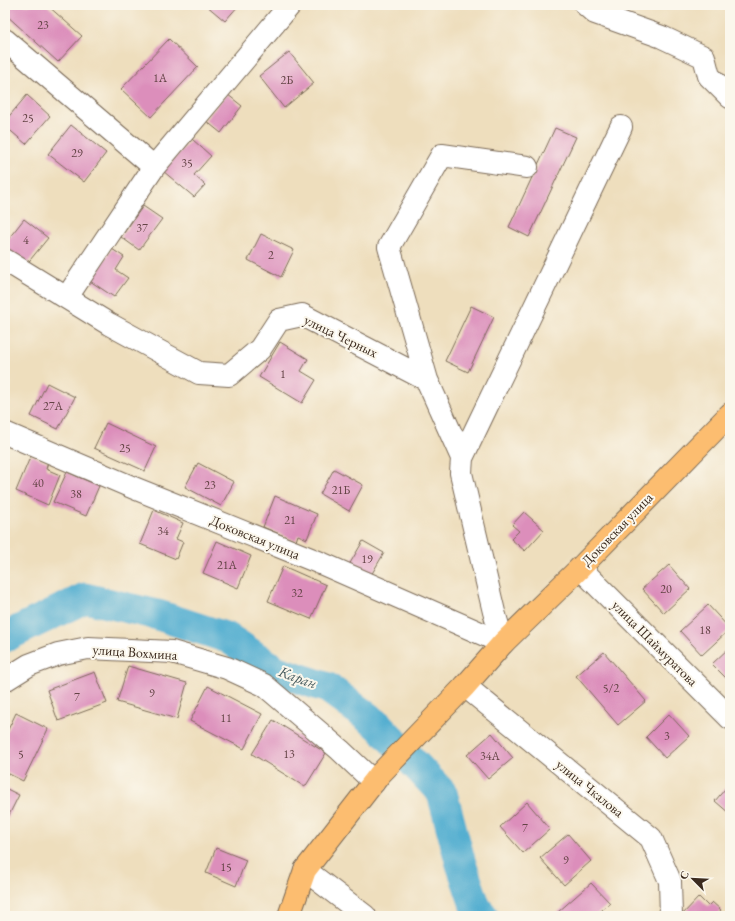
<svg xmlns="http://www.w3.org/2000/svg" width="735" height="921" viewBox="0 0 735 921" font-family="'EB Garamond',serif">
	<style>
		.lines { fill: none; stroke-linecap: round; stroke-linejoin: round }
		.river { stroke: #52aed0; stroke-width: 31 }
		.building { fill: #dc8ebb }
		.minor-casing { stroke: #7a6956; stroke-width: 24 }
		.major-casing { stroke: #7a6956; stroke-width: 24 }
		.minor { stroke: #fff; stroke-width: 22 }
		.major { stroke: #fcbd6f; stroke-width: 22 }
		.labels { text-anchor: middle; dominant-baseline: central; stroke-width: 4; stroke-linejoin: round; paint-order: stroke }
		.number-label { font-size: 12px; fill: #634345 }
		.street-label { font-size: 14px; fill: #3b2a1e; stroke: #fbf7ec }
		.water-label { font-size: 15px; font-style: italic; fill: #43585c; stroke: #fbf7ec }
	</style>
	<rect width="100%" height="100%" fill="#fbf7ec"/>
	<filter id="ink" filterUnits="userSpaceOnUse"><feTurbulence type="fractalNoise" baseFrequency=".025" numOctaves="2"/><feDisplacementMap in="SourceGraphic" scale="8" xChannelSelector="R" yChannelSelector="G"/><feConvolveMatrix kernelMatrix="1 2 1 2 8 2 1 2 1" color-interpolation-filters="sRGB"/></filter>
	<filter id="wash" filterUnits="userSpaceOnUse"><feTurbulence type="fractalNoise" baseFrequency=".012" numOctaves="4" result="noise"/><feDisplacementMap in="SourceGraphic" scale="16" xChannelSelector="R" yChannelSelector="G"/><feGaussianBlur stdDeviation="0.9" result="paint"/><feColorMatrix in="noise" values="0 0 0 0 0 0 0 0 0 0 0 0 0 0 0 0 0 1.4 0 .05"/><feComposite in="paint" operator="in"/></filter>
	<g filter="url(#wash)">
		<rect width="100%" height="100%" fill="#eedebd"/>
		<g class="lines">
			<!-- river -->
			<path class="river" d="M 5,637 L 85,598 L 158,615 L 228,638 L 277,671 L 328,688 L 378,725 L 442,793 L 461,864 L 476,908 L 483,916"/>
		</g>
		<g id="blocks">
			<!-- building -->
			<path class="building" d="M 5,5 L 47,5 L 82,36 L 58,62 L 5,14 Z
				M 206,5 L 239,5 L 225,21 Z
				M 169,39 L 198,67 L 151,117 L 121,89 Z
				M 289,52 L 314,83 L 284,108 L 259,76 Z
				M 227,94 L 242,106 L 221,133 L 205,120 Z
				M 27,95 L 50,116 L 26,144 L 5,126 L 5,121 Z
				M 71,125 L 106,153 L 84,182 L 48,154 Z
				M 555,128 L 576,137 L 529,237 L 509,227 Z
				M 192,139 L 211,156 L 194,175 L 205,185 L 194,197 L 163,171 Z
				M 143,206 L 162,219 L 139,250 L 121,237 Z
				M 24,219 L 48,238 L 26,265 L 5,248 L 5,243 Z
				M 261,234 L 294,250 L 281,277 L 248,260 Z
				M 112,249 L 124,257 L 116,270 L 128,278 L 114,297 L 90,281 Z
				M 471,306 L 494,317 L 468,372 L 445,361 Z
				M 280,342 L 308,359 L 301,371 L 316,380 L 302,403 L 259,377 Z
				M 47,383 L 75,397 L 58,429 L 31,416 Z
				M 106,423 L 156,447 L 145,471 L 94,448 Z
				M 31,455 L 48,462 L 46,469 L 60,475 L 48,505 L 16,491 Z
				M 198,463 L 234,482 L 221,506 L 185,487 Z
				M 334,469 L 363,485 L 349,511 L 320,494 Z
				M 67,472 L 99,486 L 86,516 L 53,502 Z
				M 275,496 L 317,514 L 307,539 L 298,535 L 296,541 L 263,527 Z
				M 154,510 L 183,523 L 176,539 L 183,542 L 176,559 L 140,544 Z
				M 524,512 L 544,530 L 525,551 L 511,539 L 519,531 L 512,525 Z
				M 217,541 L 251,556 L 238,588 L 203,573 Z
				M 363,541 L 384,553 L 370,577 L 349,565 Z
				M 669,565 L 690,589 L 664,613 L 642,589 Z
				M 283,566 L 326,585 L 311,619 L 268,601 Z
				M 708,605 L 730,629 L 702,655 L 680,631 Z
				M 730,647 L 730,682 L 712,664 Z
				M 604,652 L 646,701 L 618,725 L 576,676 Z
				M 128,666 L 187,683 L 177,719 L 117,702 Z
				M 95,672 L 107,703 L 58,721 L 47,690 Z
				M 208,686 L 262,714 L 244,749 L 190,721 Z
				M 16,713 L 48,729 L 23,781 L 5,772 L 5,736 Z
				M 669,714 L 689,736 L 665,758 L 646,737 Z
				M 273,720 L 326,753 L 305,787 L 252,754 Z
				M 492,733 L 513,758 L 488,779 L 467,755 Z
				M 730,783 L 730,814 L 715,801 Z
				M 5,788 L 19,795 L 5,823 Z
				M 527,802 L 550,829 L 523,853 L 500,827 Z
				M 568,834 L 591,861 L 564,885 L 540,858 Z
				M 216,848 L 246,860 L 236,886 L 206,873 Z
				M 591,883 L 610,903 L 595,916 L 562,916 L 558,912 Z
				M 699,897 L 708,906 L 712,902 L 721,910 L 716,916 L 681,916 Z"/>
		</g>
	</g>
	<g filter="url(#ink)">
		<use href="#blocks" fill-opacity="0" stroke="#7a6956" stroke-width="1"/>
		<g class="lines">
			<!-- minor casing -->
			<g class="minor-casing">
				<path id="minor" d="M 586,5 L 595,13 L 662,37 L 704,57 L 709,76 L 730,97
					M 5,40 L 154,167
					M 5,260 L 109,324 L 199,373 L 229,375 L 260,349 L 279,320 L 302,315 L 427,380 L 462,458 L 461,473 L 494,612 L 503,643
					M 67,297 L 154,167 L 290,5
					M 427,380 L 389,247 L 442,155 L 527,167
					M 5,433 L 134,488 L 323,564 L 503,643
					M 462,458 L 621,127
					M 580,568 L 730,718
					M 5,680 L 29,665 L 58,654 L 88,648 L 172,652 L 227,668 L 264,685 L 340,750 L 374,782
					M 465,686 L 651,838 L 670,881 L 671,916
					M 305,870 L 365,916"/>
			</g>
			<!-- major casing -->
			<g class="major-casing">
				<path id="major" d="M 289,916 L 305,870 L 380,774 L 465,686 L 503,643 L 580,568 L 730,414"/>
			</g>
			<!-- minor -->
			<use href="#minor" class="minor"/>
			<!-- major -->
			<use href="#major" class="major"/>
		</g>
	</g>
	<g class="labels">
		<!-- number labels -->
		<g class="number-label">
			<text x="43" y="25">23</text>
			<text x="160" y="78">1А</text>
			<text x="287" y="80">2Б</text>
			<text x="28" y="118">25</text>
			<text x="77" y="153">29</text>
			<text x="187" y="163">35</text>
			<text x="142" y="228">37</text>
			<text x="26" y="240">4</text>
			<text x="271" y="255">2</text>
			<text x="283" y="374">1</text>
			<text x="53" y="406">27А</text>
			<text x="125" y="448">25</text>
			<text x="38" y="483">40</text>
			<text x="210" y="485">23</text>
			<text x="341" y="490">21Б</text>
			<text x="76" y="494">38</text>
			<text x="290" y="520">21</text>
			<text x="163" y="531">34</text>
			<text x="367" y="559">19</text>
			<text x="227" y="565">21А</text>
			<text x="666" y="589">20</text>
			<text x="297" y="593">32</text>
			<text x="705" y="630">18</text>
			<text x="611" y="688">5/2</text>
			<text x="152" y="693">9</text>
			<text x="77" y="697">7</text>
			<text x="226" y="718">11</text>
			<text x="667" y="736">3</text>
			<text x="21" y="754">5</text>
			<text x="289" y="754">13</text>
			<text x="490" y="756">34А</text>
			<text x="525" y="828">7</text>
			<text x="566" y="860">9</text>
			<text x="226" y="867">15</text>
		</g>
		<!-- street labels -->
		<g class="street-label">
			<text transform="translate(341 336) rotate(26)">улица Черных</text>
			<text transform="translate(617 529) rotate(-46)">Доковская улица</text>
			<text transform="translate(255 537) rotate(22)">Доковская улица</text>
			<text transform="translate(655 643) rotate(45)">улица Шаймуратова</text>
			<text transform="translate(135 652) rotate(4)">улица Вохмина</text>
			<text transform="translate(590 788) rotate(39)">улица Чкалова</text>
		</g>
		<!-- water labels -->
		<g class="water-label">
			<text transform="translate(298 677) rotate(20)">Каран</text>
		</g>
	</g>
	<!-- margin -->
	<rect width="735" height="921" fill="none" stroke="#fbf7ec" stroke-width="20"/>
	<!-- north arrow -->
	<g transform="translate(693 879) rotate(294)" stroke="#fbf7ec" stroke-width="3" paint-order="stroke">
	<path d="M0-3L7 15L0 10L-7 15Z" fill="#3b2a1e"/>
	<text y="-6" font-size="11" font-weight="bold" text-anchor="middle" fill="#3b2a1e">С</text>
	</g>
</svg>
